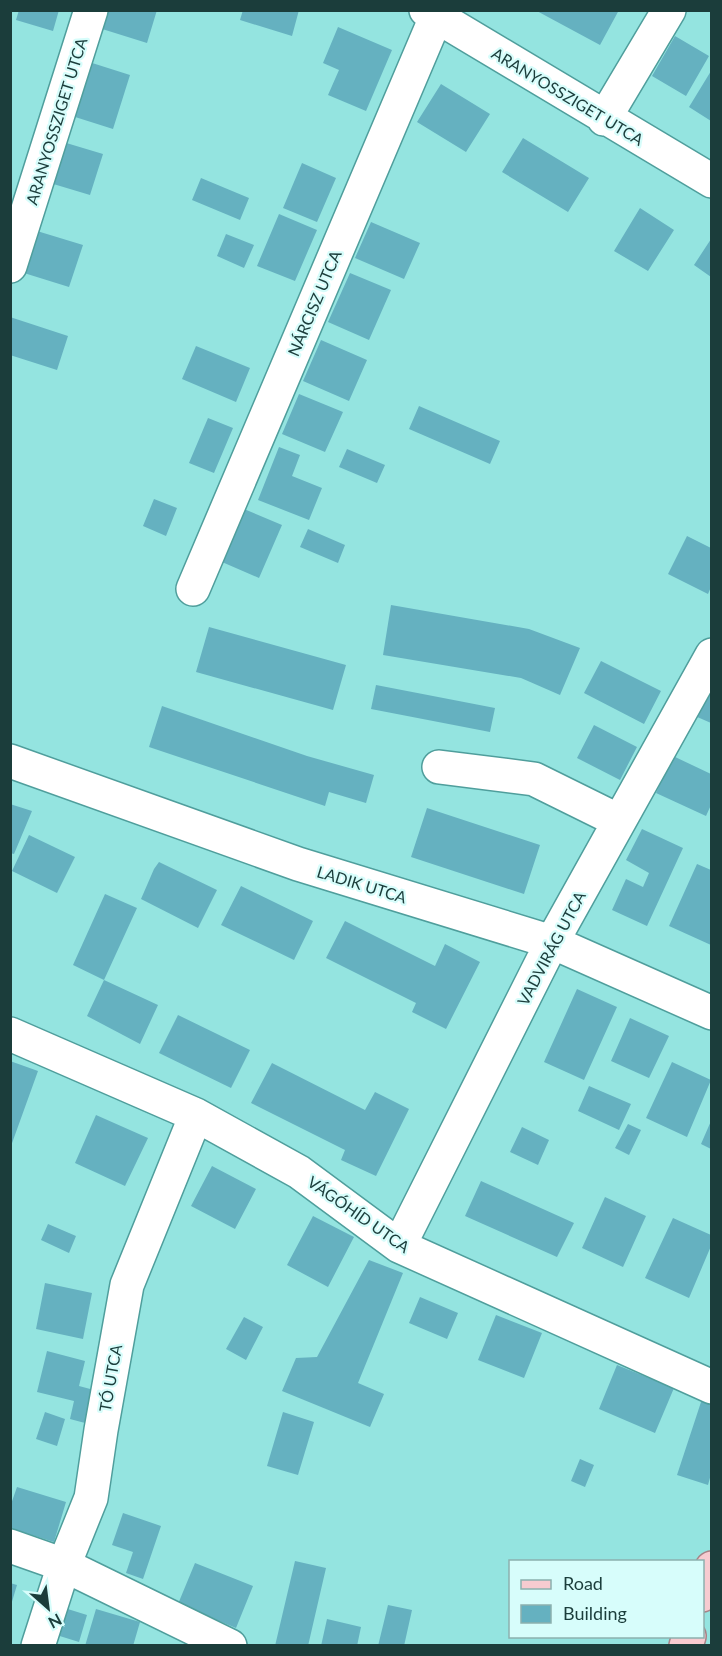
<svg xmlns="http://www.w3.org/2000/svg" width="722" height="1656" viewBox="0 0 722 1656" font-family="Lato,sans-serif">
	<style>
		.building { fill: #65b1c0 }
		.lines { fill: none; stroke-linecap: round; stroke-linejoin: round }
		.minor-casing { stroke: #4f9e9c; stroke-width: 36 }
		.major-casing { stroke: #a68387; stroke-width: 36 }
		.minor { stroke: #fff; stroke-width: 33 }
		.major { stroke: #f7cbd0; stroke-width: 33 }
		.labels { text-anchor: middle; dominant-baseline: central; stroke-width: 4.5; stroke-linejoin: round; paint-order: stroke }
		.street-label { font-size: 16px; fill: #1b3d3b; stroke: #d7fdfb }
	</style>
	<rect width="100%" height="100%" fill="#94e4e0"/>
	<!-- building -->
	<path class="building" d="M 19,10 L 59,10 L 53,31 L 16,20 Z
		M 104,10 L 157,10 L 147,43 L 99,28 Z
		M 243,10 L 299,10 L 292,36 L 240,20 Z
		M 535,10 L 619,10 L 600,45 Z
		M 338,27 L 392,50 L 366,111 L 328,95 L 339,70 L 323,63 Z
		M 675,36 L 709,56 L 686,96 L 652,76 Z
		M 89,62 L 130,75 L 113,129 L 72,116 Z
		M 711,71 L 711,121 L 689,107 Z
		M 441,84 L 490,114 L 466,152 L 417,122 Z
		M 523,138 L 589,178 L 568,212 L 502,172 Z
		M 63,142 L 103,154 L 90,195 L 50,183 Z
		M 302,163 L 336,178 L 317,222 L 283,208 Z
		M 201,178 L 249,198 L 240,220 L 192,200 Z
		M 640,208 L 674,230 L 648,271 L 614,251 Z
		M 279,214 L 317,230 L 295,281 L 257,266 Z
		M 371,222 L 420,243 L 404,279 L 355,258 Z
		M 37,231 L 83,245 L 69,287 L 24,273 Z
		M 226,234 L 254,245 L 244,268 L 217,256 Z
		M 711,239 L 711,277 L 694,265 Z
		M 350,273 L 391,290 L 369,340 L 328,322 Z
		M 10,317 L 68,336 L 57,370 L 10,355 Z
		M 321,340 L 367,360 L 349,401 L 303,381 Z
		M 196,346 L 250,368 L 236,402 L 182,379 Z
		M 299,394 L 343,412 L 325,452 L 282,434 Z
		M 419,406 L 500,441 L 490,464 L 409,429 Z
		M 208,418 L 233,428 L 214,473 L 189,463 Z
		M 279,447 L 300,455 L 292,476 L 322,488 L 309,520 L 258,500 Z
		M 347,449 L 385,465 L 377,483 L 339,467 Z
		M 154,499 L 177,508 L 166,536 L 143,526 Z
		M 244,509 L 282,525 L 259,578 L 222,562 Z
		M 308,529 L 345,545 L 338,563 L 300,547 Z
		M 687,536 L 711,548 L 711,587 L 708,594 L 668,574 Z
		M 391,605 L 529,629 L 580,648 L 560,695 L 521,678 L 383,655 Z
		M 209,627 L 346,665 L 333,710 L 196,672 Z
		M 601,661 L 661,691 L 644,724 L 584,693 Z
		M 711,681 L 711,723 L 695,716 Z
		M 376,685 L 495,708 L 490,732 L 371,709 Z
		M 162,706 L 307,756 L 374,775 L 366,803 L 329,792 L 325,806 L 149,747 Z
		M 594,725 L 637,747 L 620,780 L 577,758 Z
		M 673,756 L 711,774 L 711,805 L 706,816 L 656,793 Z
		M 10,804 L 32,811 L 14,854 L 10,853 Z
		M 427,808 L 540,845 L 524,894 L 411,857 Z
		M 642,829 L 683,848 L 647,926 L 612,910 L 626,879 L 643,887 L 649,873 L 626,860 Z
		M 29,835 L 75,857 L 57,893 L 12,871 Z
		M 159,862 L 217,890 L 198,928 L 141,899 L 154,869 Z
		M 697,864 L 711,870 L 711,945 L 669,926 Z
		M 241,886 L 313,921 L 294,960 L 221,925 Z
		M 105,894 L 137,908 L 104,980 L 73,965 Z
		M 345,921 L 435,966 L 445,944 L 480,962 L 446,1029 L 412,1012 L 416,1003 L 326,958 Z
		M 104,980 L 158,1005 L 140,1044 L 87,1016 Z
		M 577,989 L 617,1007 L 584,1080 L 544,1062 Z
		M 178,1015 L 250,1050 L 231,1088 L 159,1053 Z
		M 630,1018 L 669,1036 L 649,1078 L 611,1061 Z
		M 10,1061 L 38,1071 L 11,1146 L 10,1146 Z
		M 672,1062 L 711,1080 L 687,1137 L 646,1118 Z
		M 272,1063 L 365,1110 L 375,1092 L 409,1109 L 376,1176 L 341,1160 L 345,1150 L 251,1103 Z
		M 589,1086 L 631,1104 L 619,1130 L 578,1111 Z
		M 96,1115 L 148,1138 L 125,1186 L 75,1163 Z
		M 711,1121 L 711,1149 L 701,1144 Z
		M 628,1124 L 641,1130 L 629,1155 L 615,1148 Z
		M 522,1127 L 549,1140 L 538,1165 L 510,1152 Z
		M 212,1166 L 256,1189 L 235,1229 L 191,1206 Z
		M 481,1181 L 574,1223 L 557,1257 L 465,1216 Z
		M 605,1197 L 646,1216 L 623,1267 L 582,1248 Z
		M 313,1216 L 354,1237 L 328,1287 L 287,1265 Z
		M 673,1218 L 711,1235 L 711,1246 L 689,1298 L 645,1278 Z
		M 48,1224 L 76,1236 L 69,1253 L 41,1240 Z
		M 369,1260 L 403,1273 L 358,1383 L 384,1394 L 370,1427 L 282,1391 L 296,1358 L 317,1357 Z
		M 45,1283 L 92,1293 L 83,1339 L 36,1329 Z
		M 420,1297 L 458,1313 L 447,1339 L 409,1323 Z
		M 496,1315 L 542,1333 L 524,1378 L 478,1360 Z
		M 244,1317 L 263,1327 L 246,1360 L 226,1349 Z
		M 47,1351 L 85,1361 L 79,1386 L 94,1390 L 85,1423 L 70,1419 L 74,1401 L 37,1392 Z
		M 617,1365 L 674,1388 L 655,1433 L 599,1409 Z
		M 702,1399 L 711,1403 L 711,1474 L 708,1485 L 677,1475 Z
		M 45,1412 L 65,1419 L 57,1446 L 36,1439 Z
		M 283,1412 L 314,1422 L 298,1475 L 267,1466 Z
		M 580,1459 L 594,1465 L 585,1487 L 571,1481 Z
		M 17,1487 L 66,1502 L 54,1542 L 10,1528 L 10,1507 Z
		M 123,1513 L 161,1526 L 143,1579 L 126,1573 L 133,1552 L 112,1545 Z
		M 295,1561 L 326,1568 L 308,1646 L 275,1646 Z
		M 195,1563 L 253,1586 L 236,1628 L 178,1604 Z
		M 10,1583 L 17,1585 L 11,1605 L 10,1605 Z
		M 388,1605 L 412,1610 L 404,1646 L 378,1646 Z
		M 58,1606 L 87,1615 L 79,1642 L 50,1633 Z
		M 96,1609 L 140,1622 L 133,1646 L 85,1646 Z
		M 327,1619 L 361,1627 L 357,1646 L 321,1646 Z"/>
	<g class="lines">
		<!-- minor casing -->
		<g class="minor-casing">
			<path id="minor" d="M 426,10 L 712,181
				M 604,119 L 669,10
				M 10,266 L 91,10
				M 193,589 L 436,17
				M 10,761 L 298,864 L 552,942 L 712,1013
				M 439,767 L 534,779 L 619,821
				M 10,1034 L 196,1115 L 299,1172 L 399,1246 L 712,1387
				M 399,1246 L 552,942 L 712,655
				M 10,1546 L 64,1565 L 230,1646
				M 38,1646 L 64,1565 L 91,1498 L 101,1430 L 127,1285 L 196,1115"/>
		</g>
		<!-- major casing -->
		<g class="major-casing">
			<path id="major" d="M 702,1595 L 712,1568
				M 686,1646 L 689,1636"/>
		</g>
		<!-- minor -->
		<use href="#minor" class="minor"/>
		<!-- major -->
		<use href="#major" class="major"/>
	</g>
	<g class="labels">
		<!-- street labels -->
		<g class="street-label">
			<text transform="translate(568 96) rotate(31)">ARANYOSSZIGET UTCA</text>
			<text transform="translate(56 121) rotate(-73)">ARANYOSSZIGET UTCA</text>
			<text transform="translate(314 303) rotate(-67)">NÁRCISZ UTCA</text>
			<text transform="translate(362 884) rotate(17)">LADIK UTCA</text>
			<text transform="translate(551 948) rotate(-62)">VADVIRÁG UTCA</text>
			<text transform="translate(359 1214) rotate(35)">VÁGÓHÍD UTCA</text>
			<text transform="translate(110 1378) rotate(-80)">TÓ UTCA</text>
		</g>
	</g>
	<!-- border -->
	<rect width="722" height="1656" fill="none" stroke="#1b3d3b" stroke-width="24"/>
	<!-- legend -->
	<rect x="509" y="1560" width="195" height="78" fill="#d7fdfb" stroke="#8cb0ae" stroke-width="1.5"/>
	<rect x="521" y="1580" width="30" height="9" fill="#f7cbd0" stroke="#8cb0ae" stroke-width="1.5"/>
	<text x="563" y="1590" font-size="18" fill="#1b3d3b">Road</text>
	<rect x="521" y="1605" width="30" height="18" fill="#65b1c0" stroke="#8cb0ae" stroke-width="1.5"/>
	<text x="563" y="1620" font-size="18" fill="#1b3d3b">Building</text>
	<!-- north arrow -->
	<g transform="translate(48 1608) rotate(152)" stroke="#d7fdfb" stroke-width="4.5" paint-order="stroke">
	<path d="M0-4.5L10 22L0 15L-10 22Z" fill="#1b3d3b"/>
	<text y="-9" font-size="16" font-weight="bold" text-anchor="middle" fill="#1b3d3b">N</text>
	</g>
</svg>
